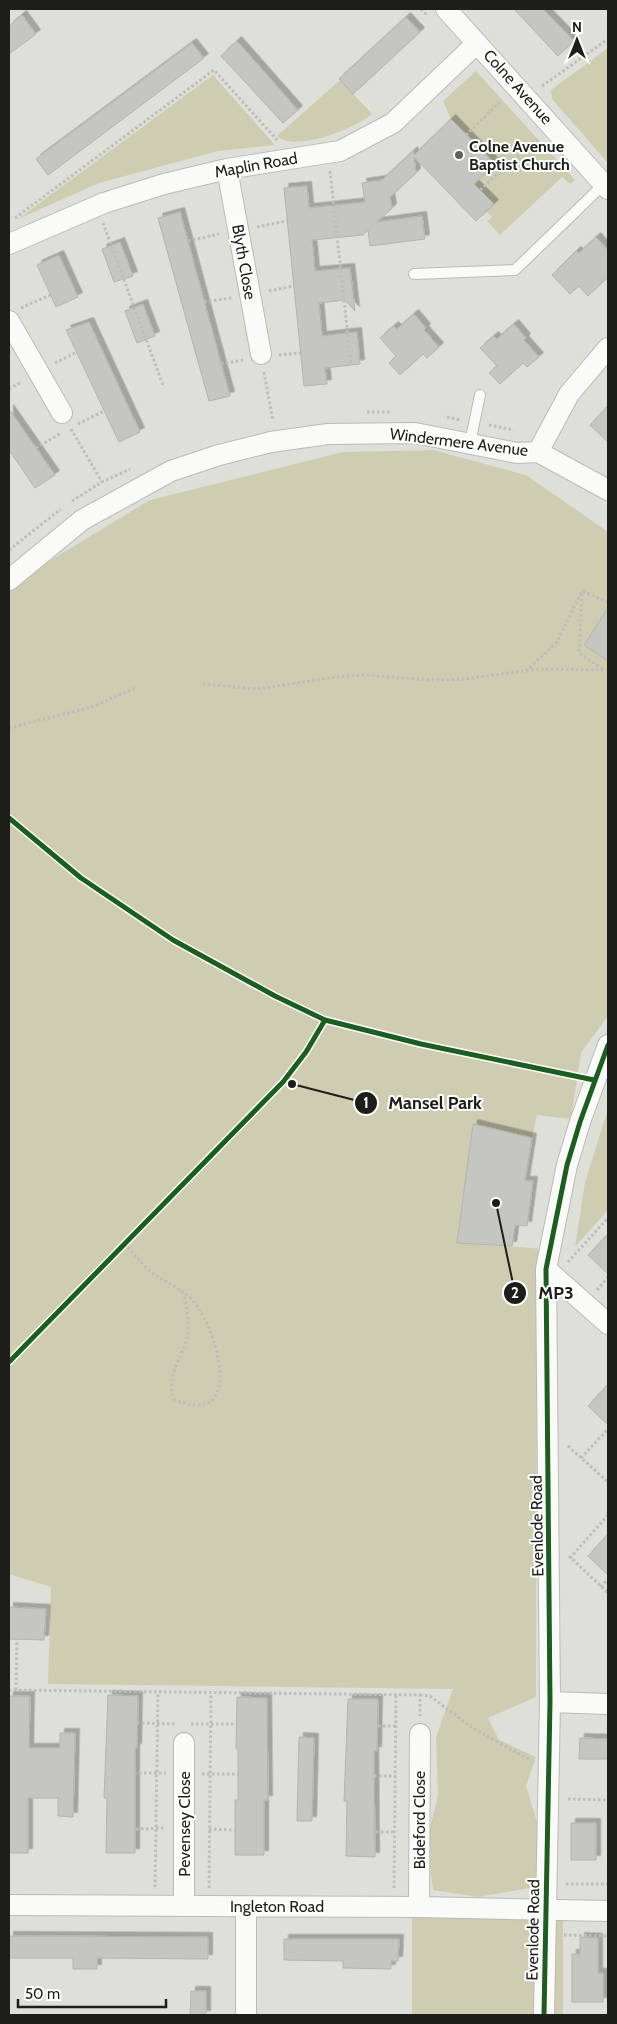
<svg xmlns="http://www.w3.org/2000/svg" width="617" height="2024" viewBox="0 0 617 2024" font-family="Cabin,sans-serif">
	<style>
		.green { fill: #cecdb1 }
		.building { fill: #c5c5c1; stroke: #b4b4af; filter: url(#shadow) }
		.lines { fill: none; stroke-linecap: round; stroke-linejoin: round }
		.service-casing { stroke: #bbbbb7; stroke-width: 12 }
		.minor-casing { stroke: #bbbbb7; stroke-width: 22 }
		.path { stroke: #bdbdbb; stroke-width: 3; stroke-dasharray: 2.5 2.5; stroke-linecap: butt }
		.service { stroke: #fafaf9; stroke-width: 10 }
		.minor { stroke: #fafaf9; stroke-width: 20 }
		.cycleway-casing { stroke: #fffffe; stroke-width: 8 }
		.cycleway { stroke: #1b5e20; stroke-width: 5 }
		.poi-dot { fill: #61615d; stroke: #fffffe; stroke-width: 2 }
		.labels { text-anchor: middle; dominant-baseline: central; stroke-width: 4; stroke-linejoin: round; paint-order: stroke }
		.street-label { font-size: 16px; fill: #1d1d1a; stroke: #fffffe }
		.poi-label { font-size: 16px; font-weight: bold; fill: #1d1d1a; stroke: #fffffe; text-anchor: start }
		.leader { fill: none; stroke: #1d1d1a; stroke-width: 2 }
		.callout-dot { fill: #1d1d1a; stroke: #fffffe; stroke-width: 2 }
		.mark-label { font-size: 15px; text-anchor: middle; font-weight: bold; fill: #fff }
		.callout-label { font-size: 18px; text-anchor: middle; font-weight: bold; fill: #1d1d1a; stroke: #fffffe; stroke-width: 4; stroke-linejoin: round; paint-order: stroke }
	</style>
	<defs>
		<filter id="shadow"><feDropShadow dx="4.5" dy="-4.5" stdDeviation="0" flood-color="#0004"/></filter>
	</defs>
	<rect width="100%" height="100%" fill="#dfdfd9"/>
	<!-- green -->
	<path class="green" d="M 608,48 L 608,163 L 552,99 L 551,90 Z
		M 476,71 L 575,180 L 570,184 L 562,177 L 500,235 L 487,221 L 492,217 L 486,211 L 494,204 L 475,184 L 495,164 L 451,119 L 443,101 Z
		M 213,75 L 275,145 L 218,151 L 99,183 L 18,219 Z
		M 340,80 L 372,114 C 356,128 295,153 277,136 Z
		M 433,450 L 526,475 L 608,532 L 608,1016 L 581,1053 L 571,1119 L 537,1115 L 532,1138 L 475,1125 L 457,1242 L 543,1249 L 537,1280 L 536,1697 L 488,1718 L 499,1740 L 536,1757 L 526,1786 L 540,1832 L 535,1887 L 478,1897 L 433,1890 L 427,1840 L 438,1796 L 436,1737 L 453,1689 L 48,1684 L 51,1587 L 9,1574 L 9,589 L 13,583 L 150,500 L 343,452 Z
		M 608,1109 L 608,1210 L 575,1247 L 585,1182 Z
		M 412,1910 L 563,1914 L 563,2015 L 412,2015 Z"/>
	<!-- building -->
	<path class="building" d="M 514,9 L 543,9 L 574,41 L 558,56 Z
		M 22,15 L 36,34 L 9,54 L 9,26 Z
		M 406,17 L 420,32 L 353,94 L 339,79 Z
		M 237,41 L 298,110 L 283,123 L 221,56 Z
		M 192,43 L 204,58 L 48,175 L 36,159 Z
		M 451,119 L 495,164 L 474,184 L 494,204 L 476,221 L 414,157 L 416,173 L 390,197 L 392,208 L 377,222 L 422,216 L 425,239 L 370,246 L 368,230 L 363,235 L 312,240 L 315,271 L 350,268 L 355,311 L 345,300 L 319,303 L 322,336 L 357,332 L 360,364 L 325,368 L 327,384 L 304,386 L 284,188 L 307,186 L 309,208 L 365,202 L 362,183 L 382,180 L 413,151 L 414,155 Z
		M 180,212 L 230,396 L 209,401 L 158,218 Z
		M 596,237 L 608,250 L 608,277 L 588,296 L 579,286 L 570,294 L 552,275 L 576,251 L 579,253 Z
		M 120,242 L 133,276 L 114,282 L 102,249 Z
		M 59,255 L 78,297 L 56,307 L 37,265 Z
		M 143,304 L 155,336 L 137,343 L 125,311 Z
		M 414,314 L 426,328 L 424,330 L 439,347 L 427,358 L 423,354 L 400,375 L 389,363 L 396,356 L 380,338 L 394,326 L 397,329 Z
		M 89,322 L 140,432 L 119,442 L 66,330 Z
		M 514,324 L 526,338 L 524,340 L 539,357 L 527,367 L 523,363 L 500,384 L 489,373 L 497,366 L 480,348 L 494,336 L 497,339 Z
		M 608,406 L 608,442 L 590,425 Z
		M 9,409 L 55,475 L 35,488 L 9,450 Z
		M 608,608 L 608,661 L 584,645 Z
		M 473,1124 L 532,1138 L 525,1181 L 533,1181 L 527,1226 L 515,1225 L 512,1246 L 457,1243 Z
		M 608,1234 L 608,1274 L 588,1255 Z
		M 608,1384 L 608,1425 L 588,1406 Z
		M 608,1534 L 608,1575 L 588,1556 Z
		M 9,1607 L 46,1609 L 44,1640 L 9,1639 Z
		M 108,1695 L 138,1696 L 137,1748 L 135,1748 L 135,1853 L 106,1853 L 107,1798 L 104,1798 Z
		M 9,1696 L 30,1696 L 29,1748 L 60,1748 L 60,1733 L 75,1733 L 73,1817 L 58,1816 L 58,1798 L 28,1798 L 28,1853 L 9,1853 Z
		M 237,1697 L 267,1698 L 268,1800 L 264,1800 L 264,1855 L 235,1855 L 235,1800 L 238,1800 L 238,1749 L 236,1749 Z
		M 348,1699 L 378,1699 L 377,1751 L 374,1751 L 375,1857 L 346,1856 L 347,1801 L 344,1801 Z
		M 299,1737 L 314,1738 L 312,1821 L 297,1821 Z
		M 580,1738 L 608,1739 L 608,1759 L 579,1759 Z
		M 571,1823 L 596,1823 L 596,1860 L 571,1860 Z
		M 9,1936 L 208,1937 L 208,1959 L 97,1958 L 97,1969 L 73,1969 L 73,1958 L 9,1958 Z
		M 580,1937 L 598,1938 L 598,1973 L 603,1973 L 603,2002 L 572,2002 L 572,1954 L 580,1954 Z
		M 284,1939 L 399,1939 L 398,1961 L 391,1961 L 391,1969 L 343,1968 L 343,1961 L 284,1960 Z
		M 191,1991 L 206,1991 L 206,2015 L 190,2015 Z"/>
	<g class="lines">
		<!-- service casing -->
		<g class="service-casing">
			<path id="service" d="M 414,274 L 515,270 L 604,184
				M 470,443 L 480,395"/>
		</g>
		<!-- minor casing -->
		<g class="minor-casing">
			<path id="minor" d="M 446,9 L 608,189
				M 227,169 L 261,354
				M 9,244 L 104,203 L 164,184 L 227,169 L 340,151 L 393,123 L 477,43
				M 9,321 L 62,413
				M 538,452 L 569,394 L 608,348
				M 9,580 L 82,520 L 171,471 L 219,455 L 271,442 L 328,434 L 415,433 L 517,453 L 538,452 L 608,490
				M 546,1269 L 608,1324
				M 550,1702 L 608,1704
				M 9,1905 L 419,1907 L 608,1911
				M 184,1905 L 184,1743
				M 419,1907 L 420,1734
				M 246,2015 L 246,1907
				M 544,2015 L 550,1702 L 546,1269 L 567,1165 L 580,1122 L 608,1045"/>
		</g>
		<!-- path -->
		<path class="path" d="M 421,9 L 428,16
			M 542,86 L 608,39
			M 466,135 L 502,100
			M 330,171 L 351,365
			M 480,190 L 537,139
			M 15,218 L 214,70 L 279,142
			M 103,223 L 163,385
			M 257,227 L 287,221
			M 188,241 L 219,234
			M 269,291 L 294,286
			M 204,302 L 231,298
			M 21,308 L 50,295
			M 279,355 L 300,353
			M 55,363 L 77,352
			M 221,364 L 243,360
			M 264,372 L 273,421
			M 9,389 L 21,382
			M 367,412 L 391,412
			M 447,417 L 461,420
			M 78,424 L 104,411
			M 489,425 L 514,430
			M 71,429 L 102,482
			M 36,448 L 61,433
			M 72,501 L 102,482 L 130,469
			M 9,550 L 61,509
			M 582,594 L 579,653 L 603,669
			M 526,671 L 557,642 L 582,591 L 608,602
			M 203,684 L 257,689 L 336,677 L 364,675 L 432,680 L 464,679 L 539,669 L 608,670
			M 9,728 L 92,707 L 135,688
			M 124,1244 C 134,1253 143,1266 154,1274 C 170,1285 188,1291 199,1309 C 220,1340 242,1429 174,1399 C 164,1374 185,1357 188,1332 C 189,1319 186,1306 184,1293
			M 568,1262 L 608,1218
			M 597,1290 L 608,1277
			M 568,1446 L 608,1482
			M 581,1458 L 608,1429
			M 569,1556 L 608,1593
			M 570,1558 L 608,1515
			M 601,1587 L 608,1579
			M 9,1690 L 420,1695 L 420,1716
			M 16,1690 L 17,1639
			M 420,1695 L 430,1696 L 471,1727 L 530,1760
			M 137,1723 L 177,1724
			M 191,1724 L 236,1724
			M 378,1726 L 396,1726
			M 134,1773 L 166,1773
			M 202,1774 L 238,1774
			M 374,1776 L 395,1776
			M 568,1799 L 608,1800
			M 136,1829 L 165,1828
			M 209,1829 L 235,1830
			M 376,1832 L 395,1832
			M 566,1884 L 608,1884
			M 155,1887 L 158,1692
			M 209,1888 L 211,1693
			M 394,1888 L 396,1695
			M 564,1935 L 608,1936"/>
		<!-- service -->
		<use href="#service" class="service"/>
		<!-- minor -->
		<use href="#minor" class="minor"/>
		<!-- cycleway casing -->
		<g class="cycleway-casing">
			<path id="cycleway" d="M 9,818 L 81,878 L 173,940 L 275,996 L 325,1020 L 421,1044 L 594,1080
				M 9,1362 L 283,1082 L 306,1052 L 325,1020
				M 544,2015 L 550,1702 L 546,1269 L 567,1165 L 580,1122 L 608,1045"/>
		</g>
		<!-- cycleway -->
		<use href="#cycleway" class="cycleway"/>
	</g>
	<!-- markers -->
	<circle class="poi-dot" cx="459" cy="155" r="5"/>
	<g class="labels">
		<!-- street labels -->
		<g class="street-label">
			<text transform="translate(518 87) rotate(48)">Colne Avenue</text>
			<text transform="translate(256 165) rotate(-10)">Maplin Road</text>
			<text transform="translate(244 262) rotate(80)">Blyth Close</text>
			<text transform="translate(459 442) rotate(7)">Windermere Avenue</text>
			<text transform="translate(537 1526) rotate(-91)">Evenlode Road</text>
			<text transform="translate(419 1820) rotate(-90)">Bideford Close</text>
			<text transform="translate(184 1824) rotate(-90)">Pevensey Close</text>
			<text x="277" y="1906">Ingleton Road</text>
			<text transform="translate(533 1930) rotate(-89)">Evenlode Road</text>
		</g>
		<!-- poi labels -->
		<g class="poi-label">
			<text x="469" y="146">Colne Avenue<tspan x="469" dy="18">Baptist Church</tspan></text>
		</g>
	</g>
	<!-- callouts -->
	<path class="leader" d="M292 1084L366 1103M496 1203L515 1293"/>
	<g class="callout-dot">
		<circle cx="292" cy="1084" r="5"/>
		<circle cx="496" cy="1203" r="5"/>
		<circle cx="366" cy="1103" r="12"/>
		<circle cx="515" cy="1293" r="12"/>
	</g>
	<g class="mark-label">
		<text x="366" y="1108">1</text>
		<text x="515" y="1298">2</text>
	</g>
	<g class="callout-label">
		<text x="435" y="1109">Mansel Park</text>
		<text x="556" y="1299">MP3</text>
	</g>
	<!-- border -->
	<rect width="617" height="2024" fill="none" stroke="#1d1d1a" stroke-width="20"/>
	<!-- north arrow -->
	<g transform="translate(577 40)" stroke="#fffffe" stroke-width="4" paint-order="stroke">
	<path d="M0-4L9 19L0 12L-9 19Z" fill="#1d1d1a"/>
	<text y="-8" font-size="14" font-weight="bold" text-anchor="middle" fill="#1d1d1a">N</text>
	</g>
	<!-- scale -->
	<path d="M18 1999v8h148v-8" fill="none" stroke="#1d1d1a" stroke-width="2.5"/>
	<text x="25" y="1999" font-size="15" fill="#1d1d1a" stroke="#fffffe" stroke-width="4" paint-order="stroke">50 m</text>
</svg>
